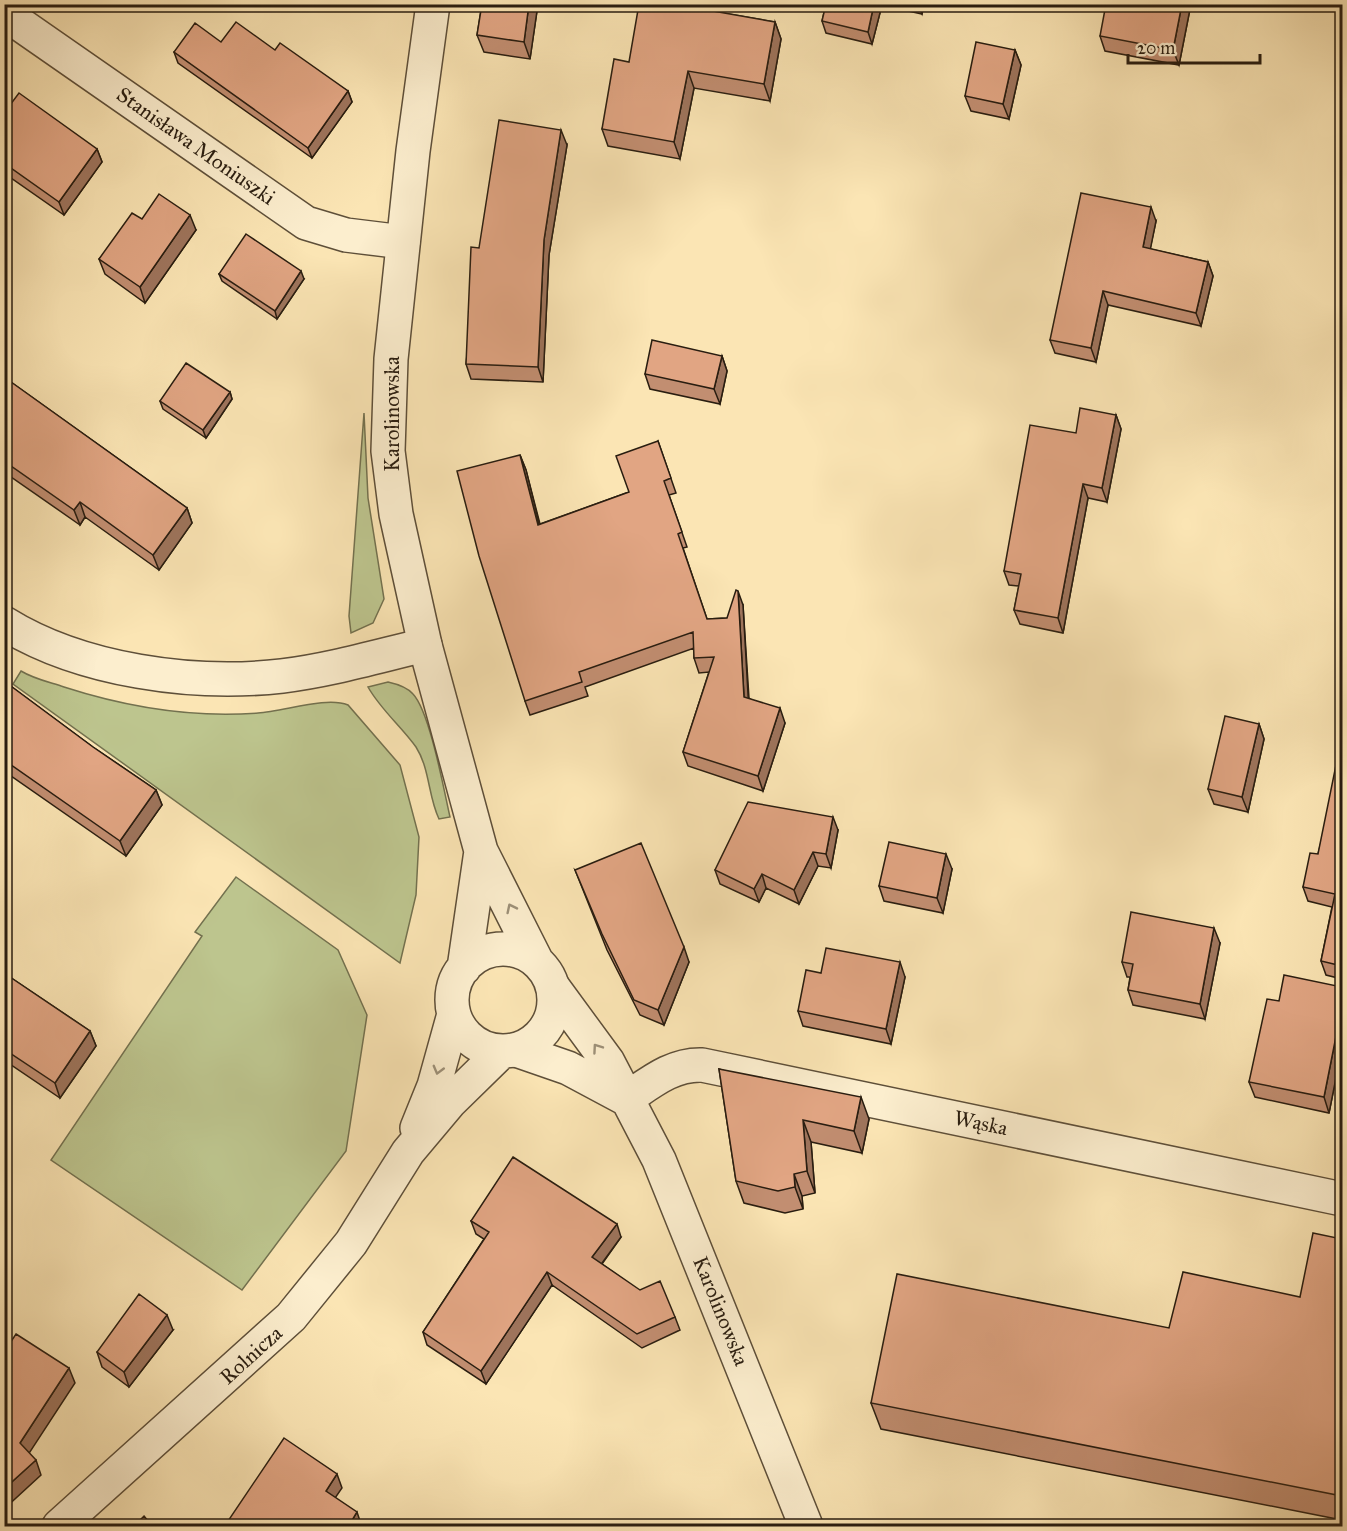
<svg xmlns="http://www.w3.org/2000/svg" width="1347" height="1531" viewBox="0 0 1347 1531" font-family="'IM FELL Great Primer',serif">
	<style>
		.green { fill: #bdc58e; stroke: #73714f; stroke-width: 1.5 }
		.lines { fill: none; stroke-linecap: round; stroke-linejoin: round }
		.minor-casing { stroke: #5e4f39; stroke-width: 36 }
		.tertiary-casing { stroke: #5e4f39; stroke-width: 36 }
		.minor { stroke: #fceece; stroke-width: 33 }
		.tertiary { stroke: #fceece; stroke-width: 33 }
		.wall { fill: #c28e71; stroke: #291d10; stroke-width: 1.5 }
		.shaded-wall { fill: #9e745c; stroke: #291d10; stroke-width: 1.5 }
		.building { fill: #e1a583; stroke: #291d10; stroke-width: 1.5 }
		.oneway { stroke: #9d9078 }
		.labels { text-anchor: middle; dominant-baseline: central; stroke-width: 4.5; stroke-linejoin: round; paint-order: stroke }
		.street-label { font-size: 21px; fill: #291d10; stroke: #fceece }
	</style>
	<rect width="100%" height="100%" fill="#fbe5b4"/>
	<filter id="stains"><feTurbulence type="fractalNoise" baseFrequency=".00333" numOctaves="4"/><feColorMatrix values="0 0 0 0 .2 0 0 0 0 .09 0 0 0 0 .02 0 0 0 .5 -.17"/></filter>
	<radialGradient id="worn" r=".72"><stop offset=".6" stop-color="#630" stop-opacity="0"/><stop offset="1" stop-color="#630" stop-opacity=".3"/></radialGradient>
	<!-- green -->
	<path class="green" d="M 364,413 L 368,498 L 384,599 L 373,623 L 351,633 L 349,616 Z
		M 21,671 C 34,679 49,682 64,687 C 126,707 192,718 258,713 C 283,712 326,696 348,705 L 400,765 L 419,837 L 416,895 L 400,963 L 13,684 Z
		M 388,682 C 397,684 407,687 413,694 C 430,712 444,791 450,817 L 439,819 C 428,796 430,769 416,747 C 401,726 381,710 368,687 Z
		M 236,877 L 338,950 L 367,1015 L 346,1151 L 242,1290 L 51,1160 L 202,936 L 195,932 Z"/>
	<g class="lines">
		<!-- minor casing -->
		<g class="minor-casing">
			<path id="minor" d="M 4,13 L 306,223 L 346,235 L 403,242
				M 4,623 C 81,671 194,686 282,676 C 331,670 378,656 425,645
				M 553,987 L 608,1062 L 659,1160 L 806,1526
				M 516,1050 L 568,1068 L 626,1099
				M 626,1099 C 650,1083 672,1064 702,1065 L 1342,1199"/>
		</g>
		<!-- tertiary casing -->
		<g class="tertiary-casing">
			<path id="tertiary" d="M 433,4 L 413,151 L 391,359 L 388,451 L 396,514 L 425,645 L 481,851 L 536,960
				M452 1000a51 51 0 1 1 102 0a51 51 0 1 1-102 0Z
				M 464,968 L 481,851
				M 417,1128 L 434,1086 L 454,1014
				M 59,1526 L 291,1317 L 351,1243 L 408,1152 L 450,1102 L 501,1052"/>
		</g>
		<!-- minor -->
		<use href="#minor" class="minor"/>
		<!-- tertiary -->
		<use href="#tertiary" class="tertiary"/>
	</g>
	<!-- wall -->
	<path class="wall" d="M 482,4 L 538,4 L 530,59 L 484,52 L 477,35 Z
		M 682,4 L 682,6 L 775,22 L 781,39 L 770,101 L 694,88 L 680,159 L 608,146 L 602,129 L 629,62 Z
		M 826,4 L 924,4 L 922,14 L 882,5 L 872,44 L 826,33 L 822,21 Z
		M 1191,4 L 1179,65 L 1105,51 L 1100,36 Z
		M 221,42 L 275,50 L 348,91 L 352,102 L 312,158 L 178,63 L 174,52 Z
		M 1015,50 L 1021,65 L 1009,119 L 971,111 L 965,96 Z
		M 4,113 L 97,149 L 102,162 L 64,215 L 4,173 Z
		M 567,145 L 549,255 L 543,382 L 471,379 L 466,364 L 479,248 Z
		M 142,219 L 196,230 L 145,303 L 105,274 L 99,259 Z
		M 1156,221 L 1150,249 L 1208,262 L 1213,276 L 1201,326 L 1108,305 L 1096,362 L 1055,353 L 1050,340 Z
		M 219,274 L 304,279 L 277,319 L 222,281 Z
		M 722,356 L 727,371 L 720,404 L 650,389 L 645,374 Z
		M 4,377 L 187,508 L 192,523 L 159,570 L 85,517 L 80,525 L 4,472 Z
		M 230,392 L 232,399 L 206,438 L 163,409 L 160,401 Z
		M 1116,415 L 1121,429 L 1107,502 L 1088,498 L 1063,633 L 1020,624 L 1014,610 L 1019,586 L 1009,585 L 1004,571 L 1076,433 Z
		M 658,441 L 676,493 L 669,495 L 687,547 L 683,548 L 707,619 L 727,618 L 743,605 L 749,698 L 785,723 L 763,791 L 688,766 L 683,752 L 709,672 L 699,673 L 694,658 L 694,648 L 585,687 L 588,696 L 530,715 L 525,701 L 520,455 L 526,470 L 540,524 L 629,492 Z
		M 4,681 L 93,747 L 156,790 L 162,805 L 126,856 L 4,771 Z
		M 1259,724 L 1264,739 L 1248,812 L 1214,804 L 1208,789 Z
		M 1342,761 L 1342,979 L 1326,975 L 1321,961 L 1332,907 L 1308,901 L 1303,887 L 1318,854 Z
		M 838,830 L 831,868 L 818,866 L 799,904 L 766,888 L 759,902 L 720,884 L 715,870 Z
		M 952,869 L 943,913 L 884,901 L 879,886 Z
		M 575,870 L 689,962 L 664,1025 L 640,1015 L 607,950 Z
		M 1220,943 L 1205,1019 L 1133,1005 L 1128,990 L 1130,977 L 1127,977 L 1122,962 Z
		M 4,973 L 90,1031 L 96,1046 L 60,1098 L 4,1060 Z
		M 821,973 L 905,977 L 891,1044 L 803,1026 L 798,1011 Z
		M 1342,987 L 1342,1048 L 1329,1113 L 1255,1097 L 1249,1082 L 1279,1001 Z
		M 719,1069 L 869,1119 L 862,1153 L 811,1142 L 815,1193 L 802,1196 L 803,1209 L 785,1213 L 744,1203 L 736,1181 Z
		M 471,1221 L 621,1237 L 602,1264 L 675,1317 L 680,1330 L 642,1348 L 552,1285 L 486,1384 L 427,1345 L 423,1332 L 484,1239 L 476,1234 Z
		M 1342,1239 L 1342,1520 L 881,1429 L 871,1403 L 1169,1328 L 1300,1297 Z
		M 173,1330 L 129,1387 L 102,1367 L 97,1352 Z"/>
	<!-- shaded-wall -->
	<path class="shaded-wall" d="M 529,4 L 538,4 L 530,59 L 524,42 Z
		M 874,4 L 882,5 L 872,44 L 868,32 Z
		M 918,4 L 924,4 L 922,14 Z
		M 1182,4 L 1191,4 L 1179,65 L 1173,50 Z
		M 775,22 L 781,39 L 770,101 L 764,84 Z
		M 1015,50 L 1021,65 L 1009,119 L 1003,104 Z
		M 688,71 L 694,88 L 680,159 L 674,142 Z
		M 348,91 L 352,102 L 312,158 L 308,148 Z
		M 561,130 L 567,145 L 549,255 L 543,382 L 538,367 L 544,240 Z
		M 97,149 L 102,162 L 64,215 L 59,202 Z
		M 1151,207 L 1156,221 L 1148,261 L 1143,247 Z
		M 190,215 L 196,230 L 145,303 L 140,287 Z
		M 1208,262 L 1213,276 L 1201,326 L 1196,313 Z
		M 301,271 L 304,279 L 277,319 L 275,311 Z
		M 1103,291 L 1108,305 L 1096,362 L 1091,348 Z
		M 722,356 L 727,371 L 720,404 L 714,389 Z
		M 230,392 L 232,399 L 206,438 L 203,430 Z
		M 1116,415 L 1121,429 L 1107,502 L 1102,488 Z
		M 520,455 L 526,470 L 543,539 L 538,525 Z
		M 1083,484 L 1088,498 L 1063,633 L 1058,618 Z
		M 80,502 L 85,517 L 80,525 L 74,510 Z
		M 187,508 L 192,523 L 159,570 L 153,555 Z
		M 738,591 L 743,605 L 749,712 L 744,697 Z
		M 780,708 L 785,723 L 763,791 L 758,776 Z
		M 1259,724 L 1264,739 L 1248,812 L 1242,797 Z
		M 156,790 L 162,805 L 126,856 L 120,841 Z
		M 833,817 L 838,830 L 831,868 L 826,854 Z
		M 813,852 L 818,866 L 799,904 L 794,890 Z
		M 946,854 L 952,869 L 943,913 L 937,898 Z
		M 762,874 L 766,888 L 759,902 L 754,889 Z
		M 1214,928 L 1220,943 L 1205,1019 L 1200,1004 Z
		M 684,947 L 689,962 L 664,1025 L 658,1010 Z
		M 900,962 L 905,977 L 891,1044 L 886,1029 Z
		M 1342,1006 L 1342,1048 L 1329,1113 L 1324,1097 Z
		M 90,1031 L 96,1046 L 60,1098 L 55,1083 Z
		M 861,1097 L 869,1119 L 862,1153 L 854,1131 Z
		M 803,1120 L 811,1142 L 815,1193 L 807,1171 Z
		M 794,1174 L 802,1196 L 803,1209 L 795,1187 Z
		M 617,1224 L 621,1237 L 597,1270 L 592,1257 Z
		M 547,1272 L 552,1285 L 486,1384 L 481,1371 Z
		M 167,1315 L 173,1330 L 129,1387 L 124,1372 Z
		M 69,1368 L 75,1383 L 26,1458 L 20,1443 Z
		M 36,1460 L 41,1475 L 4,1509 L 4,1489 Z
		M 337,1474 L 342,1488 L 331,1504 L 326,1491 Z
		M 357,1512 L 362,1527 L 348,1527 Z"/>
	<!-- building -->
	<path class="building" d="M 482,4 L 529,4 L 524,42 L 477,35 Z
		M 639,4 L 673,4 L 775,22 L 764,84 L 688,71 L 674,142 L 602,129 L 614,59 L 629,62 Z
		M 826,4 L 874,4 L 868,32 L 822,21 Z
		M 1106,4 L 1182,4 L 1173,50 L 1100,36 Z
		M 236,22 L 275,50 L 280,43 L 348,91 L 308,148 L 174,52 L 195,23 L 221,42 Z
		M 976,42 L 1015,50 L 1003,104 L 965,96 Z
		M 19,93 L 97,149 L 59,202 L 4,163 L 4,113 Z
		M 499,120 L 561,130 L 544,240 L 538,367 L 466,364 L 471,247 L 479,248 Z
		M 1081,193 L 1151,207 L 1143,247 L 1208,262 L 1196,313 L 1103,291 L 1091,348 L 1050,340 Z
		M 159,194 L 190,215 L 140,287 L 99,259 L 132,213 L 142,219 Z
		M 246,234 L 301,271 L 275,311 L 219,274 Z
		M 652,340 L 722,356 L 714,389 L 645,374 Z
		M 186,363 L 230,392 L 203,430 L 160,401 Z
		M 4,377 L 187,508 L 153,555 L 80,502 L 74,510 L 4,461 Z
		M 1080,408 L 1116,415 L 1102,488 L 1083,484 L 1058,618 L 1014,610 L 1021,574 L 1004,571 L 1030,425 L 1076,433 Z
		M 658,441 L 671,478 L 664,481 L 682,532 L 678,534 L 707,619 L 727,618 L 736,590 L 738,591 L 744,697 L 780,708 L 758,776 L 683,752 L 714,657 L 694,658 L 693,632 L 579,672 L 582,682 L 525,701 L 479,556 L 457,471 L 520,455 L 538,525 L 629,492 L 616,456 Z
		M 4,681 L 93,747 L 156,790 L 120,841 L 4,760 Z
		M 1225,716 L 1259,724 L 1242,797 L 1208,789 Z
		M 1337,760 L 1342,761 L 1342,966 L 1321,961 L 1335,894 L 1303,887 L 1310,853 L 1318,854 Z
		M 748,802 L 833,817 L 826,854 L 813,852 L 794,890 L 762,874 L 754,889 L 715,870 Z
		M 889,842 L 946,854 L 937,898 L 879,886 Z
		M 641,843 L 684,947 L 658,1010 L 634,1000 L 602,934 L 575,870 Z
		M 1131,912 L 1214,928 L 1200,1004 L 1128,990 L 1133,964 L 1122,962 Z
		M 826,948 L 900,962 L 886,1029 L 798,1011 L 806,970 L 821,973 Z
		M 4,973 L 90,1031 L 55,1083 L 4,1049 Z
		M 1284,975 L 1342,987 L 1342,1006 L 1324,1097 L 1249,1082 L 1267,999 L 1279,1001 Z
		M 719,1069 L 861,1097 L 854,1131 L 803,1120 L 807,1171 L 794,1174 L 795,1187 L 778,1191 L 736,1181 Z
		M 513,1157 L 617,1224 L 592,1257 L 640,1290 L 660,1281 L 675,1317 L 637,1334 L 547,1272 L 481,1371 L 423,1332 L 489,1232 L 471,1221 Z
		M 1313,1233 L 1342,1239 L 1342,1496 L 871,1403 L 897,1274 L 1169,1328 L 1183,1272 L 1300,1297 Z
		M 139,1294 L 167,1315 L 124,1372 L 97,1352 Z
		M 16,1334 L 69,1368 L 20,1443 L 36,1460 L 4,1489 L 4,1352 Z
		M 284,1438 L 337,1474 L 326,1491 L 357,1512 L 348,1527 L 224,1527 Z
		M 144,1516 L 153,1527 L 133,1527 Z"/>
	<!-- one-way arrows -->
	<defs><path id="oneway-chevron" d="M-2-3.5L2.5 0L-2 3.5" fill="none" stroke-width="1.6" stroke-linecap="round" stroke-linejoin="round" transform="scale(1.5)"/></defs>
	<g class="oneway">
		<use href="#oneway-chevron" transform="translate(511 908) rotate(-116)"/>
		<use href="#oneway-chevron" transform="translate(597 1048) rotate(-125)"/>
		<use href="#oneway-chevron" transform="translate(438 1070) rotate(105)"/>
	</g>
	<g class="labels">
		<!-- street labels -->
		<g class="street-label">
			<text transform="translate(196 146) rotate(35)">Stanisława Moniuszki</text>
			<text transform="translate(392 414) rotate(-90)">Karolinowska</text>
			<text transform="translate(981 1123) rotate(12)">Wąska</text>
			<text transform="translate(721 1311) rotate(68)">Karolinowska</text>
			<text transform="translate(251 1355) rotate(-42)">Rolnicza</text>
		</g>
	</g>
	<!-- margin -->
	<rect width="1347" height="1531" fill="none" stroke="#fbe5b4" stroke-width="24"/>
	<rect x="6" y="6" width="1335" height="1519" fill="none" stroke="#291d10" stroke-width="3"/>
	<rect x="12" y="12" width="1323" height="1507" fill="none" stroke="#291d10" stroke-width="1.5"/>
	<!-- scale -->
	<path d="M1128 54v9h132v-9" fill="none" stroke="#291d10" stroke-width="3"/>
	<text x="1137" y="54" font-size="18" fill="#291d10" stroke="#fceece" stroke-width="4.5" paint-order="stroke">20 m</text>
	<rect width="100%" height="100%" filter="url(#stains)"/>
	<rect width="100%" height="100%" fill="url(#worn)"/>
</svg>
